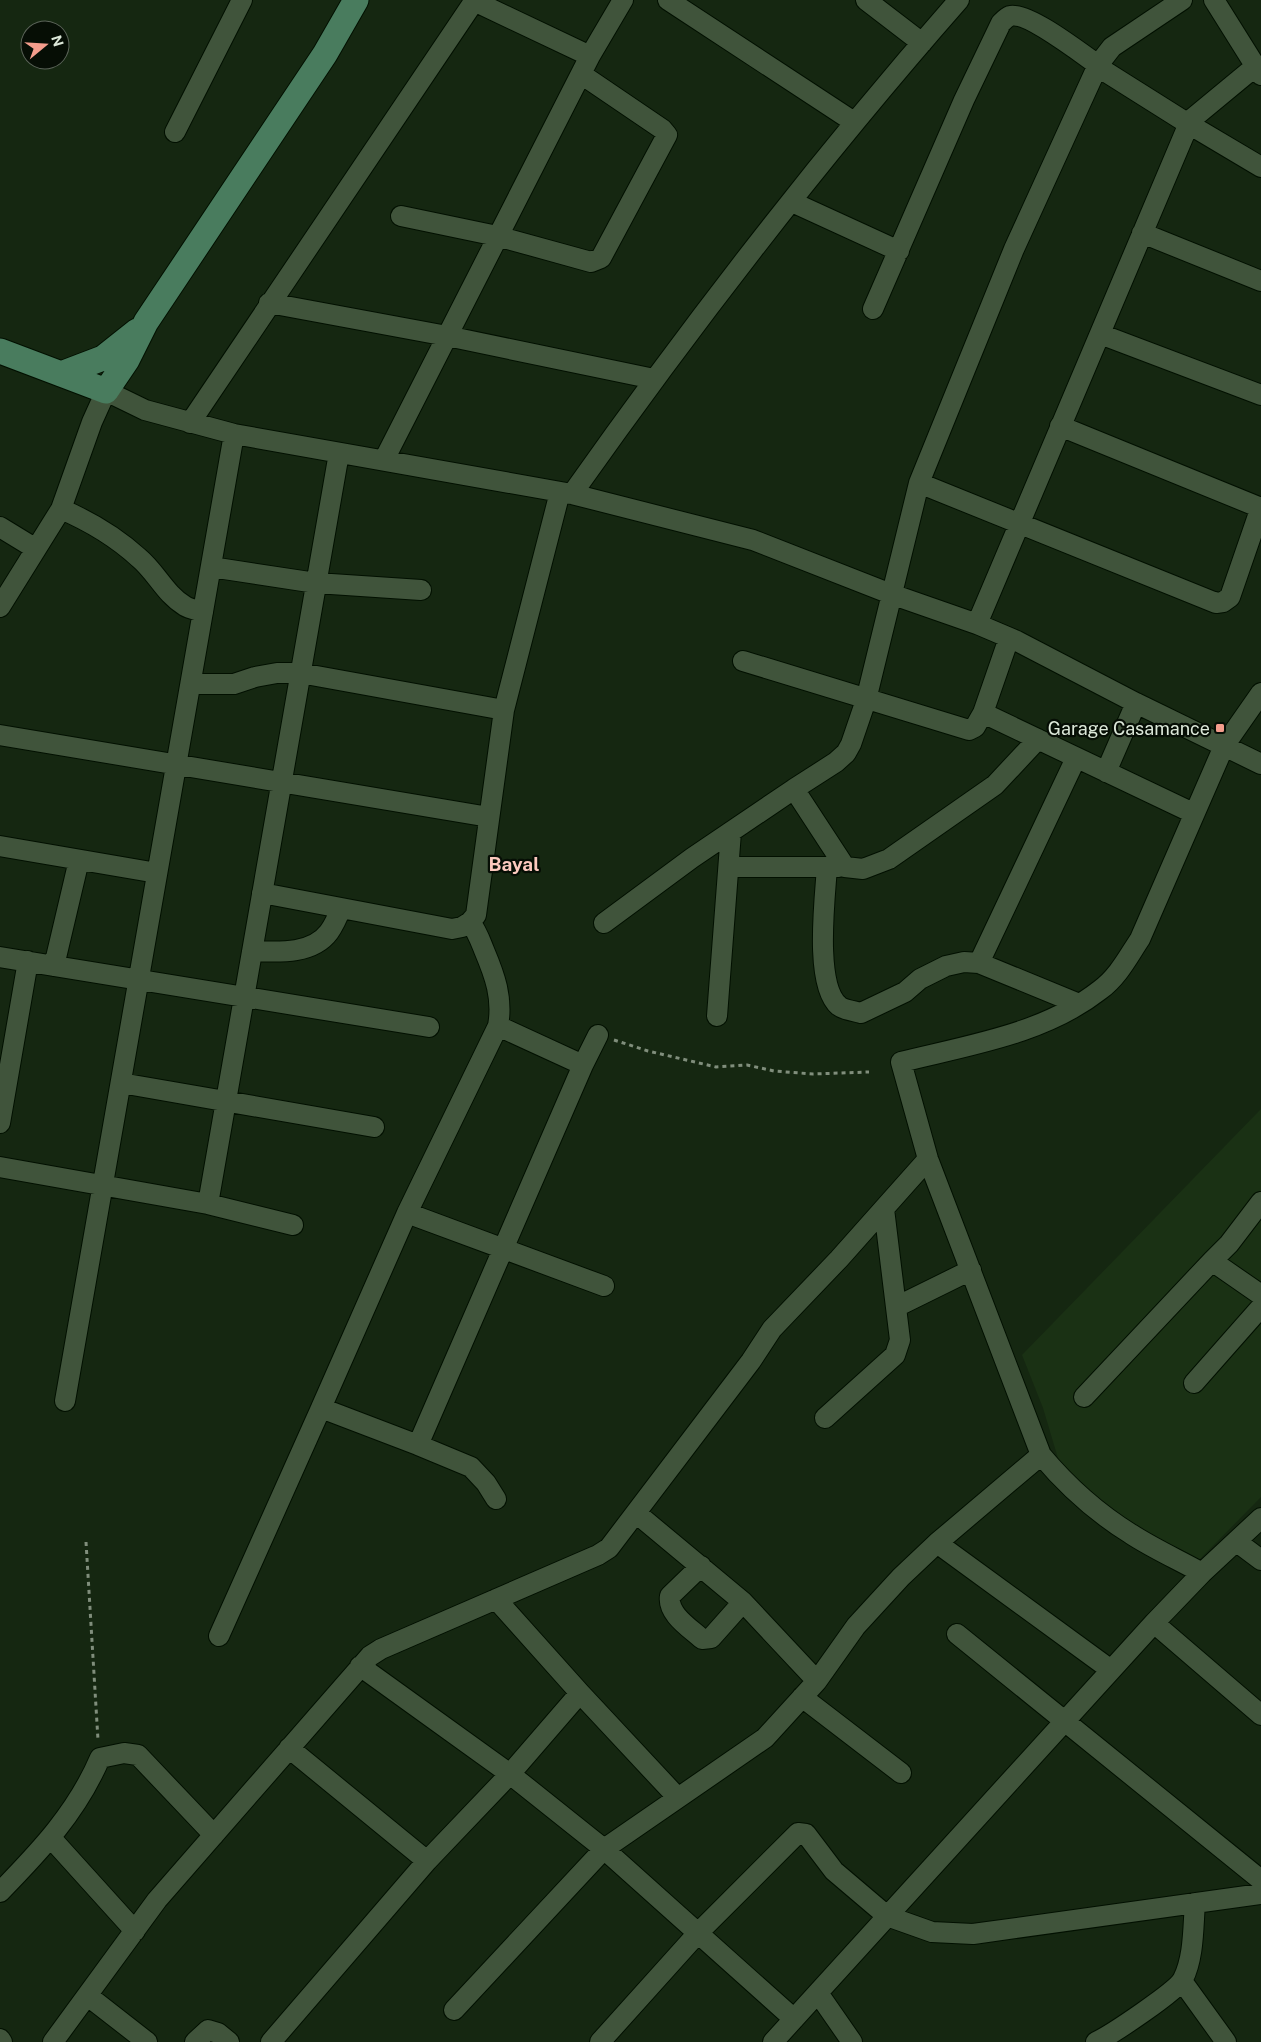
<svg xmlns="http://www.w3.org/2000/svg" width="1261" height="2042" viewBox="0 0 1261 2042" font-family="'Public Sans',sans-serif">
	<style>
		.built { fill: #1a3114 }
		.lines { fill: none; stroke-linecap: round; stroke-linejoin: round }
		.minor-casing { stroke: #021000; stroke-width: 22 }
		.major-casing { stroke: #021000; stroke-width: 27 }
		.path { stroke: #808e7c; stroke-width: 3; stroke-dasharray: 4 4; stroke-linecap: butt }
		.minor { stroke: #40543b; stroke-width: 20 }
		.major { stroke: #497c5e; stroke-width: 25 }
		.poi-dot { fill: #f49d8c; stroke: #060e05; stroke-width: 2 }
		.labels { text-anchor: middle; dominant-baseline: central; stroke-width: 4.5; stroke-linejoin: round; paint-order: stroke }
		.poi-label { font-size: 18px; fill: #dce8d9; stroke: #060e05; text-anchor: end }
		.neighbourhood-label { font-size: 19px; font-weight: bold; fill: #fcc9be; stroke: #060e05 }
	</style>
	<rect width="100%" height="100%" fill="#152711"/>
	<!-- built -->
	<path class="built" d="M 1261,1109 L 1261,1497 L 1197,1562 L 1129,1524 L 1060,1465 L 1043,1408 L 1022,1355 Z"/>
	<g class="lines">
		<!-- minor casing -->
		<g class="minor-casing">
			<path id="minor" d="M 668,0 L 854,122
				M 866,0 L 922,43
				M 1214,0 L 1261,75
				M 474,1 L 590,56
				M 1256,66 L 1187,123 L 1261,167
				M 175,132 L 242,0
				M 792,202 L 899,251
				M 401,216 L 497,236 L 591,262 L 601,258 L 667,135 L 662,129 L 581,74
				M 1142,233 L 1261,281
				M 269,303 L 447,336 L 654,379
				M 1100,334 L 1261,395
				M 190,423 L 475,0
				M 1060,426 L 1261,508
				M 384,460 L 590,56 L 623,0
				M 919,483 L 1216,603 L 1223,602 L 1230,597 L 1261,507
				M 560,492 L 504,710 L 476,915 L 470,922 C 477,931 480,940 484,950 C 495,976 503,998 498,1026 L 407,1213 L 321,1408 L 418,1445 L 583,1065 L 598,1035
				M 572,494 C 693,323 821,157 959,0
				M 61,509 C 89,521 116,537 139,558 C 156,572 165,594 185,606 C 190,609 197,610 203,612
				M 0,527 L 36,549
				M 211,567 L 316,583 L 421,590
				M 0,607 L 61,509 L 92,422 L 106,391 L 145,410 L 234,434 L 572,494 L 753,540 L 891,594 L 977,624 L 1017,641 L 1136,703 L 1261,764
				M 977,624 L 1187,128 L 1187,123 L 1106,72 L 1098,65 L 1112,47 L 1182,0
				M 743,661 L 969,730 L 975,727 L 983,713 L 1009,638
				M 191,684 L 234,684 L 255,677 L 277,673 L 300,673 L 504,710
				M 983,713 L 1193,813
				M 0,735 L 489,817
				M 1106,772 L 1136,703
				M 794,789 L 845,867 L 863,869 L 889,859 L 995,785 L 1038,739
				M 0,846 L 157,873
				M 729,867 L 839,867
				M 827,867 C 825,898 814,985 839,1006 C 844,1010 855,1011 861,1013 L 905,992 L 920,979 L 946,966 L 964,962 L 979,963 L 1079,1004
				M 262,893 L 452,929 L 462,927 L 470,922
				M 604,923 L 692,858 L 794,789 L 836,762 L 846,753 L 851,744 L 866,700 L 919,483 L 1014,249 L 1098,65 C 1082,54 1027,11 1010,16 C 1007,17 1003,21 1001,23 L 964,100 L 873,309
				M 252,951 C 277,952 312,955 329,932 C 334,925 338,916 341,908
				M 0,957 L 429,1027
				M 979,963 L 1076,758
				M 54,966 L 79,860
				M 717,1016 L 731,832
				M 498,1026 L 583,1065
				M 121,1083 L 374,1127
				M 0,1123 L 28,961
				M 0,1167 L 208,1204
				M 407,1213 L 604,1286
				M 293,1225 L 208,1204 L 339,453
				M 1212,1261 L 1229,1244 L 1261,1202
				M 896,1307 L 971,1270
				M 1194,1383 L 1261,1307
				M 1084,1397 L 1212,1261 L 1261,1295
				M 65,1401 L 234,434
				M 825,1418 L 895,1355 L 900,1340 L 884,1209
				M 418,1445 L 471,1467 L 486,1483 L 496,1499
				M 636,1513 L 743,1602 L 817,1681
				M 1237,1542 L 1261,1560
				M 937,1543 L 1111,1670
				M 701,1566 L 670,1596 C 667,1614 690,1628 702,1639 L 711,1638 L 743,1602
				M 1202,1573 C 1179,1560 1154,1549 1131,1534 C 1097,1513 1067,1486 1041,1455 L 928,1159 L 901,1062 C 969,1045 1044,1034 1100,990 C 1118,977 1128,957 1140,939 L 1224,746 L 1261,693
				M 496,1599 L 580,1693 L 678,1798
				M 1154,1623 L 1261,1715
				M 957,1634 L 1261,1880
				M 219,1636 L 321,1408
				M 360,1666 L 510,1774 L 604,1849 L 794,2019
				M 802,1697 L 901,1773
				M 289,1748 L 427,1861
				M 51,1838 L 135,1931
				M 0,1892 C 40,1851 77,1812 100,1758 L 124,1753 L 138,1755 L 214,1835
				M 1182,1981 L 1226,2042
				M 818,1993 L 852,2042
				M 88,1996 L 147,2042
				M 454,2010 L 604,1849 L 765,1738 L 817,1681 L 856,1626 L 901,1577 L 937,1543 L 1041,1455
				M 0,2039 L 2,2042
				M 53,2042 L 157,1900 L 370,1656 L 381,1649 L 598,1555 L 609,1548 L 751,1361 L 772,1329 L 839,1259 L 928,1159
				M 195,2042 L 208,2030 L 218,2033 L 229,2042
				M 271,2042 L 427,1861 L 510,1774 L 580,1693
				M 600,2042 L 698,1933 L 798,1833 L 806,1834 L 834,1871 L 887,1916 L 932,1932 L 973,1934 L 1261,1894
				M 773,2042 L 1154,1623 L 1202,1573 L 1261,1518
				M 1096,2042 C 1111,2035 1177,1991 1183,1979 C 1194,1957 1193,1928 1195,1903"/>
		</g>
		<!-- major casing -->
		<g class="major-casing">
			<path id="major" d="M 0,351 L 106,391 L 127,360 L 146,322 L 325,54 L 356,0
				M 61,374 L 103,358 L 137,331"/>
		</g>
		<!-- path -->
		<path class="path" d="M 614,1040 L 648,1051 L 716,1067 L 747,1065 L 774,1071 L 813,1074 L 869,1072
			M 86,1542 L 98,1740"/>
		<!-- minor -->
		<use href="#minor" class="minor"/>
		<!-- major -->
		<use href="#major" class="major"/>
	</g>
	<!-- markers -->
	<rect class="poi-dot" x="1215" y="723" width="10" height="10" rx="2.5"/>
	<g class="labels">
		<!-- poi labels -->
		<g class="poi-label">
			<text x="1210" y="728">Garage Casamance</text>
		</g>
		<!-- neighbourhood labels -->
		<g class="neighbourhood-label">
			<text x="514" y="864">Bayal</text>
		</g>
	</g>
	<!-- north arrow -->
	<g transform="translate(45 45) rotate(72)"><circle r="24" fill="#060e05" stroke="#5c655a"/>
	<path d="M0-4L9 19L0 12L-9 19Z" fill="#f49d8c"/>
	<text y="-8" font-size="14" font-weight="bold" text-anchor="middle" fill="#dce8d9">N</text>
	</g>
</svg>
